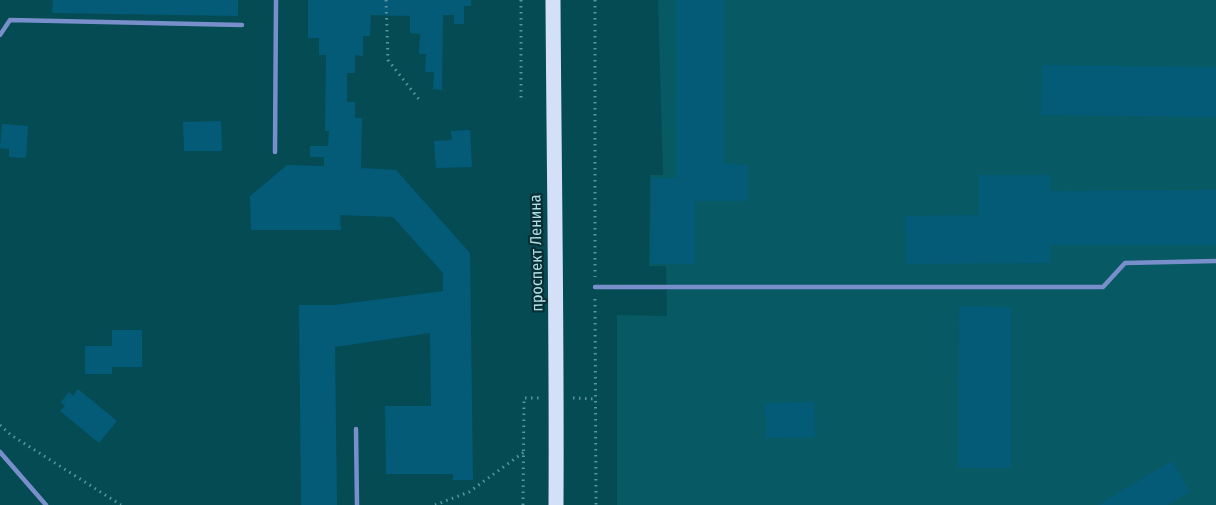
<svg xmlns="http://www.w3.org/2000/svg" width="1216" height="505" viewBox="0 0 1216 505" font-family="'Fira Sans Condensed',sans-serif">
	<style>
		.built { fill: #075963 }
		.building { fill: #045b78 }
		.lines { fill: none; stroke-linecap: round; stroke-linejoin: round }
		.path { stroke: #5a969f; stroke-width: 3; stroke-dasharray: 1.5 4.5; stroke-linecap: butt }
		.service { stroke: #788fcc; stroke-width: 4.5 }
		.primary { stroke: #d4dff8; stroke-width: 15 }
		.labels { text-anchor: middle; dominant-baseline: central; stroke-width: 4.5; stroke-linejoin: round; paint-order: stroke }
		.street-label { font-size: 16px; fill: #aee0e8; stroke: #082e33 }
	</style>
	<rect width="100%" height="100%" fill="#044b54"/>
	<!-- built -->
	<path class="built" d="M 658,0 L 1216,0 L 1216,505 L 617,505 L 617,315 L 667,316 L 666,266 L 649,266 L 650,175 L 663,175 Z"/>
	<!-- building -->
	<path class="building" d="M 53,0 L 238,0 L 238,16 L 52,13 Z
		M 308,0 L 471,0 L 471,6 L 464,6 L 464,24 L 454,24 L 454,15 L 443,15 L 442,90 L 433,89 L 434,72 L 425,72 L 426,54 L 419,54 L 420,34 L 410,33 L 410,16 L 371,15 L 370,36 L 363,36 L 363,56 L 355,55 L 355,73 L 347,73 L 347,102 L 355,102 L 355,118 L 362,118 L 361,168 L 396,170 L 470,253 L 473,480 L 453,480 L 453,474 L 386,474 L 385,406 L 431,406 L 430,333 L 335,347 L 337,505 L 301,505 L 299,305 L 335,305 L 443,291 L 443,273 L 393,217 L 340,215 L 341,230 L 251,230 L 250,196 L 287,165 L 324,166 L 324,157 L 310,157 L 310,146 L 328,146 L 329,131 L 325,131 L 326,55 L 319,55 L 319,38 L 308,38 Z
		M 676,0 L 724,0 L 724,164 L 748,165 L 748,201 L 695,201 L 695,264 L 651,264 L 652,178 L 676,178 Z
		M 1042,65 L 1216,67 L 1216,117 L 1041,115 Z
		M 221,121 L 222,151 L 184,151 L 183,122 Z
		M 2,124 L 28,126 L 26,158 L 9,157 L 9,149 L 0,148 Z
		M 470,130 L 472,167 L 436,168 L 434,141 L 452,140 L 451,131 Z
		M 979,175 L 1050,175 L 1050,191 L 1216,190 L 1216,245 L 1050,245 L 1050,263 L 906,264 L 905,216 L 979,215 Z
		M 959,306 L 1011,307 L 1011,468 L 958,468 Z
		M 112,330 L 142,330 L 142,367 L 112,367 L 112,374 L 85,374 L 85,346 L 112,346 Z
		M 78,389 L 117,421 L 99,443 L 60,411 L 65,406 L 61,402 L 69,392 L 73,396 Z
		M 814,402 L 815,437 L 766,438 L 765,403 Z
		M 1172,461 L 1190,492 L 1167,505 L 1098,505 Z"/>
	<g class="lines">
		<!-- path -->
		<path class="path" d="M 386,0 L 388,60 L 421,102
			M 521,0 L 521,101
			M 595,0 L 595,277
			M 595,299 L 596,505
			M 573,398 L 595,399
			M 0,425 L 11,435 L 121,505
			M 435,505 L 469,492 L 524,452
			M 523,505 L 524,398 L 539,398"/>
		<!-- service -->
		<path class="service" d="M 0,35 L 10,20 L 242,25
			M 275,152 L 276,0
			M 595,287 L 1103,287 L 1125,263 L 1216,261
			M 356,429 L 357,505
			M 0,452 L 46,505"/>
		<!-- primary -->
		<path class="primary" d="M 553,0 C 554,168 557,337 556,505"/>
	</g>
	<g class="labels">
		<!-- street labels -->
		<g class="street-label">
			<text transform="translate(536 253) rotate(-91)">проспект Ленина</text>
		</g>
	</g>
</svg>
